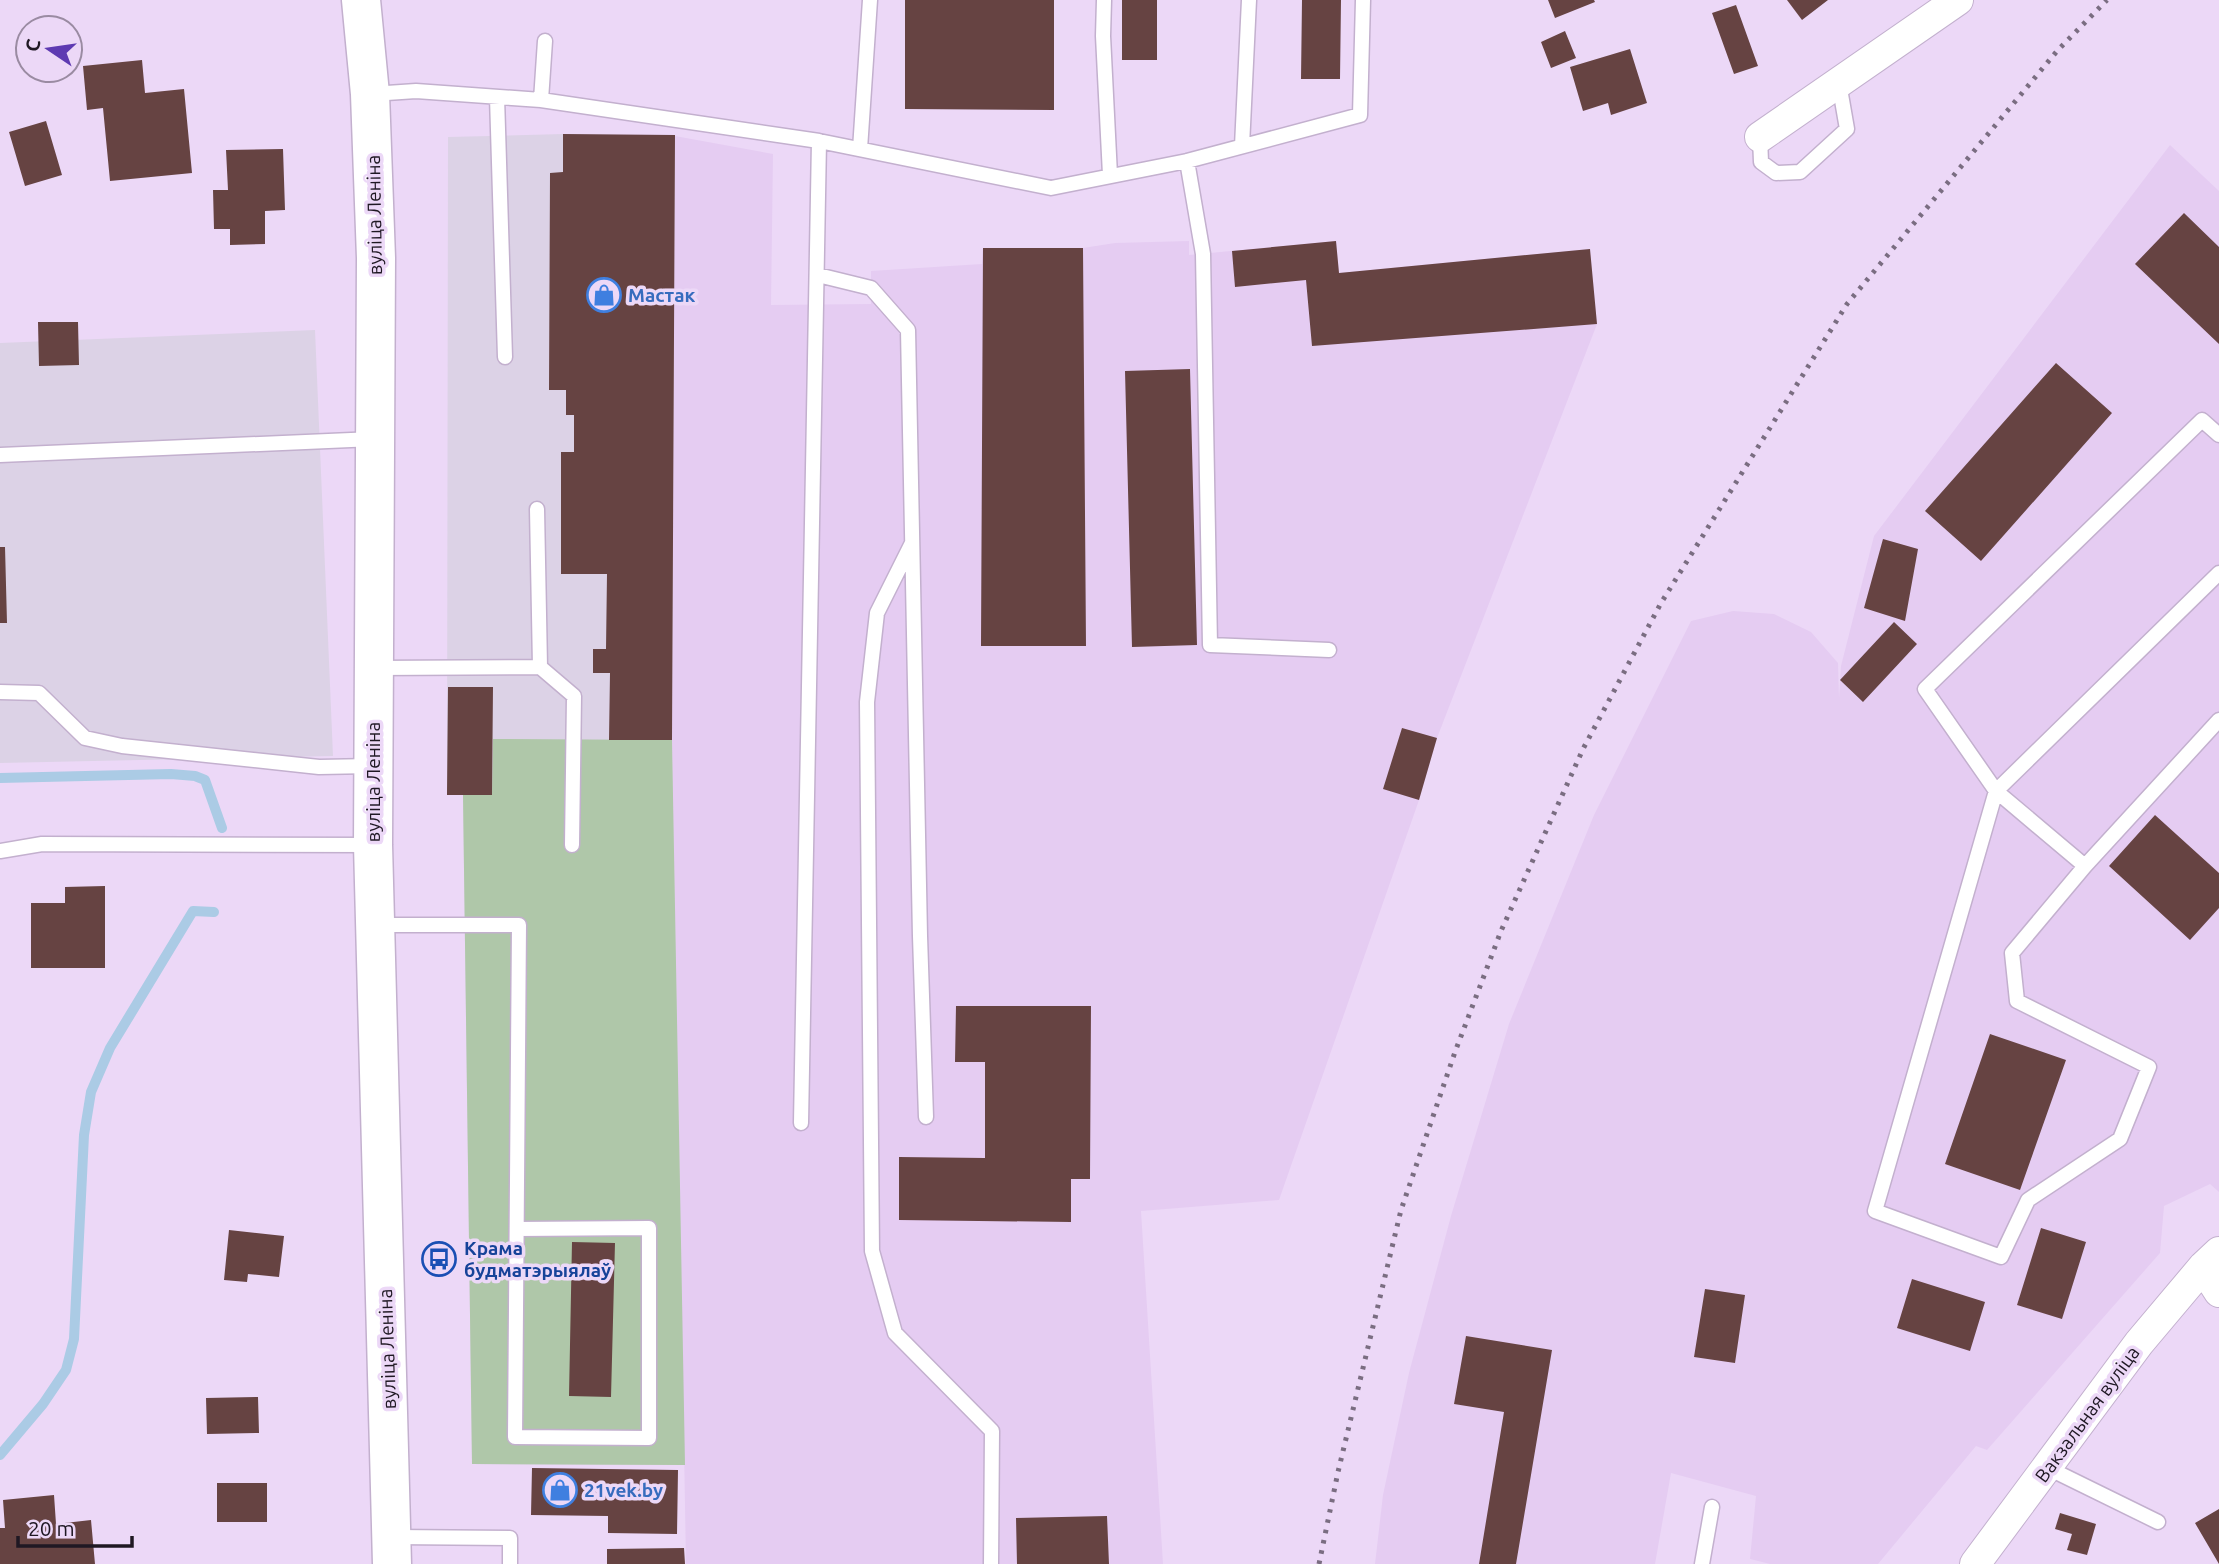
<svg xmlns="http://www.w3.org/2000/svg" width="2219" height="1564" viewBox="0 0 2219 1564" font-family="Ubuntu,sans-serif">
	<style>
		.commercial { fill: #dcd2e6 }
		.built { fill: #e5ccf2 }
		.green { fill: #afc7a9 }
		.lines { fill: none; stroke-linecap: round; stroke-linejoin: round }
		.stream { stroke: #abcbe5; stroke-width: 10 }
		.building { fill: #664342 }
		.service-casing { stroke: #c3b0ce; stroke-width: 17 }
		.minor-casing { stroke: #c3b0ce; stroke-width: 32 }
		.secondary-casing { stroke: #c3b0ce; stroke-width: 41 }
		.service { stroke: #fff; stroke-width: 14 }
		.minor { stroke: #fff; stroke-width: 30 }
		.secondary { stroke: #fff; stroke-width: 38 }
		.rail { stroke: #7a6d81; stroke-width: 5; stroke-dasharray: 3.5 7; stroke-linecap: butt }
		.labels { text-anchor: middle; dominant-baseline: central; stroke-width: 7; stroke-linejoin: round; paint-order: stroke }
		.street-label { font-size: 19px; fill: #1f1823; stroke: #ecd8f7 }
		.shop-label { font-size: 19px; font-weight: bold; fill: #366cbe; stroke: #ecd8f7; text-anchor: start }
		.transit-label { font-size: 19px; font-weight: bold; fill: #164399; stroke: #ecd8f7; text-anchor: start }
	</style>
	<rect width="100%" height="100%" fill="#ecd8f7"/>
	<!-- commercial -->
	<path class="commercial" d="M 563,134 L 675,136 L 672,740 L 685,1465 L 472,1464 L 463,795 L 447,795 L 448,137 Z
		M 315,330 L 333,756 L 0,763 L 0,343 Z"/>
	<!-- built -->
	<path class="built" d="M 675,136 L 773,154 L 771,305 L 871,304 L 871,271 L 982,264 L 983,248 L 1083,248 L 1115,243 L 1189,241 L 1189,255 L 1336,241 L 1339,273 L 1590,249 L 1597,324 L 1437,738 L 1419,800 L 1279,1200 L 1141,1211 L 1163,1564 L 686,1564 L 672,740 Z
		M 2170,145 L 2219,191 L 2219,1192 L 2210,1184 L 2164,1206 L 2160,1253 L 1987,1450 L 1976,1446 L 1878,1564 L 1770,1564 L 1750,1559 L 1756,1496 L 1671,1473 L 1655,1564 L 1375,1564 L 1383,1495 L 1409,1373 L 1451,1216 L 1509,1024 L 1594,815 L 1691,621 L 1733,611 L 1774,614 L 1811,632 L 1838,663 L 1839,698 L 1841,666 L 1874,536 Z"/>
	<!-- green -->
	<path class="green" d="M 493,739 L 672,740 L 685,1465 L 472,1464 L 463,795 L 492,795 Z"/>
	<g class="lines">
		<!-- stream -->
		<path class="stream" d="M 0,778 L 171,774 L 195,776 L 205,780 L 222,828
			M 0,1455 L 43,1404 L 66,1370 L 74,1339 L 84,1135 L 91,1092 L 110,1048 L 193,911 L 214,912"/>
	</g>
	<!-- building -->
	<path class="building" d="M 905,0 L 1054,0 L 1054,110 L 905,109 Z
		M 1122,0 L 1157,0 L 1157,60 L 1122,60 Z
		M 1302,0 L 1341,0 L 1340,79 L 1301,79 Z
		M 1548,0 L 1594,0 L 1595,2 L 1555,18 Z
		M 1787,0 L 1828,0 L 1802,20 Z
		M 1736,5 L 1758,66 L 1734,74 L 1712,13 Z
		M 1565,31 L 1576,58 L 1551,68 L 1541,42 Z
		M 1630,49 L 1647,103 L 1611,115 L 1608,103 L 1583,111 L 1570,67 Z
		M 142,60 L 145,93 L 184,89 L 192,173 L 110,181 L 103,108 L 87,110 L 83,66 Z
		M 46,121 L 62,175 L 25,186 L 9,132 Z
		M 563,134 L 675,135 L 672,740 L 609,740 L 610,673 L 593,673 L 593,649 L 606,649 L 607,574 L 561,574 L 561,452 L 574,452 L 574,415 L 566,415 L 566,390 L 549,390 L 550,173 L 563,172 Z
		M 283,149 L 285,210 L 265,211 L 265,244 L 230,245 L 230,229 L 214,229 L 213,190 L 228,190 L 226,150 Z
		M 2184,213 L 2219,247 L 2219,344 L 2135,264 Z
		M 1336,241 L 1339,273 L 1590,249 L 1597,324 L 1312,346 L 1306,280 L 1235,287 L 1232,251 Z
		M 983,248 L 1083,248 L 1086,646 L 981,646 Z
		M 38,322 L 78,322 L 79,365 L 39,366 Z
		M 2056,363 L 2112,413 L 1981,561 L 1925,511 Z
		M 1190,369 L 1197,645 L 1132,647 L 1125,371 Z
		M 1883,539 L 1918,549 L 1905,621 L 1864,608 Z
		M 0,547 L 5,547 L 7,623 L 0,623 Z
		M 1894,622 L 1917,644 L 1863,702 L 1840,680 Z
		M 448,687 L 493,687 L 492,795 L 447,795 Z
		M 1402,728 L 1437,738 L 1419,800 L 1383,789 Z
		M 2155,815 L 2219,873 L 2219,908 L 2190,940 L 2109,866 Z
		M 105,886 L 105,968 L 31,968 L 31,903 L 65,903 L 65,887 Z
		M 956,1006 L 1091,1006 L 1090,1179 L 1071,1179 L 1071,1222 L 899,1220 L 899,1157 L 985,1158 L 985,1062 L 955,1062 Z
		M 1990,1034 L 2066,1060 L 2020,1190 L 1945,1164 Z
		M 2041,1228 L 2086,1242 L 2062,1319 L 2017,1305 Z
		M 229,1230 L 284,1236 L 279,1277 L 248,1274 L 247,1282 L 224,1280 Z
		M 572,1242 L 615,1243 L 611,1397 L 569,1396 Z
		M 1912,1279 L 1985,1302 L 1970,1351 L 1897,1328 Z
		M 1705,1289 L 1745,1295 L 1735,1363 L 1694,1357 Z
		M 1466,1336 L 1552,1350 L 1516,1564 L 1479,1564 L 1504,1412 L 1454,1404 Z
		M 258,1397 L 259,1433 L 207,1434 L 206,1398 Z
		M 532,1468 L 678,1470 L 677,1534 L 608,1533 L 608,1516 L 531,1515 Z
		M 217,1483 L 267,1483 L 267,1522 L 217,1522 Z
		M 54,1495 L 56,1524 L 91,1520 L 95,1564 L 0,1564 L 0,1528 L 5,1528 L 3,1500 Z
		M 2219,1509 L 2219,1564 L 2195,1523 Z
		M 2060,1513 L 2096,1524 L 2087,1555 L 2067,1550 L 2072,1534 L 2055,1529 Z
		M 1107,1516 L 1109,1564 L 1017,1564 L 1016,1518 Z
		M 684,1548 L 685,1564 L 607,1564 L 607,1549 Z"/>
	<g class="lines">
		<!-- service casing -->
		<g class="service-casing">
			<path id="service" d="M 1104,0 L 1103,36 L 1110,175
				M 372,94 L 416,91 L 541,100 L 819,141 L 1051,188 L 1187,161 L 1360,115 L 1363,0
				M 497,97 L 505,357
				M 541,100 L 545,41
				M 1760,137 L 1761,162 L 1776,173 L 1800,172 L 1847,129 L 1839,83
				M 1242,146 L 1249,0
				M 860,149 L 870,0
				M 1187,161 L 1203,254 L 1210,645 L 1329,650
				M 818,275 L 871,288 L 908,330 L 920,936 L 926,1117
				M 0,455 L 374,439
				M 912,543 L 877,613 L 867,702 L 872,1251 L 895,1333 L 992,1431 L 991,1564
				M 2219,573 L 1996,791 L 2085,866 L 2219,720
				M 540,667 L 574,696 L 572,845
				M 375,668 L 540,667 L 537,509
				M 0,692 L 39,693 L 85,738 L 122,746 L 319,767 L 372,766
				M 0,851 L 42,844 L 372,845
				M 2085,866 L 2012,953 L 2017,1001 L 2149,1067 L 2120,1139 L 2028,1200 L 2001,1257 L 1875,1211 L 1996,791 L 1925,689 L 2202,420 L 2219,435
				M 377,925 L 519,925 L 515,1437 L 649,1438 L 649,1228 L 517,1229
				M 801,1123 L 819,141
				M 2048,1468 L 2158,1522
				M 394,1537 L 510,1538 L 510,1564
				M 1702,1564 L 1712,1507"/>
		</g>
		<!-- minor casing -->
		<g class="minor-casing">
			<path id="minor" d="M 1760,137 L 1958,0
				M 2203,1267 L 2219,1292
				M 1975,1564 L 2139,1343 L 2203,1267 L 2219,1252"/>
		</g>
		<!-- secondary casing -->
		<g class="secondary-casing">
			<path id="secondary" d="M 361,0 L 370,94 L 376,258 L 373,845 L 392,1564"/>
		</g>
		<!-- service -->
		<use href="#service" class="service"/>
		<!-- minor -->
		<use href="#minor" class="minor"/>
		<!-- secondary -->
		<use href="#secondary" class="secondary"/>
		<!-- rail -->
		<path class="rail" d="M 1319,1564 L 1338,1472 L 1401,1210 L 1455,1052 L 1501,931 L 1583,749 L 1661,603 L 1847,304 L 2057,51 L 2107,0"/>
	</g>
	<!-- icons -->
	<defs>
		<g id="shop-ring" transform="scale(1.75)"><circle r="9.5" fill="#ecd8f7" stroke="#3f7fe0" stroke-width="1.5"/><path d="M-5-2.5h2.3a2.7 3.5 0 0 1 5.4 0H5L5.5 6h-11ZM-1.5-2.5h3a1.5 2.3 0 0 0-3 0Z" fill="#3f7fe0"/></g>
		<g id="bus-ring" transform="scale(1.75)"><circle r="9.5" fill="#ecd8f7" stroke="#1a4fb4" stroke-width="1.5"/><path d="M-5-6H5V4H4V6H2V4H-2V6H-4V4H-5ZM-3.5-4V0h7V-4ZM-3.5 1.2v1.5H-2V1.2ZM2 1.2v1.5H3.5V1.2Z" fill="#1a4fb4"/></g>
	</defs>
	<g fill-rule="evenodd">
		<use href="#shop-ring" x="604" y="295"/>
		<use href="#bus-ring" x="439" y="1259"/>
		<use href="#shop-ring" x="560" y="1490"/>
	</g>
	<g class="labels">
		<!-- street labels -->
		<g class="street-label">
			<text transform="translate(374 215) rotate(-91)">вуліца Леніна</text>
			<text transform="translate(373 782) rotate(-90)">вуліца Леніна</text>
			<text transform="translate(387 1349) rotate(-92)">вуліца Леніна</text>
			<text transform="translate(2087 1414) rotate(-54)">Вакзальная вуліца</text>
		</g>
		<!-- shop labels -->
		<g class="shop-label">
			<text x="628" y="295">Мастак</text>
			<text x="584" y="1490">21vek.by</text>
		</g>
		<!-- transit labels -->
		<g class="transit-label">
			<text x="464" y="1248">Крама<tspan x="464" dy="22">будматэрыялаў</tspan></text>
		</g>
	</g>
	<!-- north arrow -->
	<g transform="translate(49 49) rotate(283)"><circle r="33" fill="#ecd8f7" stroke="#9a8ba2" stroke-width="2"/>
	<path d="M0-5L12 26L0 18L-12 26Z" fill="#5e3ab2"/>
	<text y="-10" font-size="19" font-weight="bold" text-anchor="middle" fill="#1f1823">С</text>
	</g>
	<!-- scale -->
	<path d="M18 1536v10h114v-10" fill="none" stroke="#1f1823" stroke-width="3.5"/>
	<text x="28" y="1536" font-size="21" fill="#1f1823" stroke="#ecd8f7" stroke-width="5" paint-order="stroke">20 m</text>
</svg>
